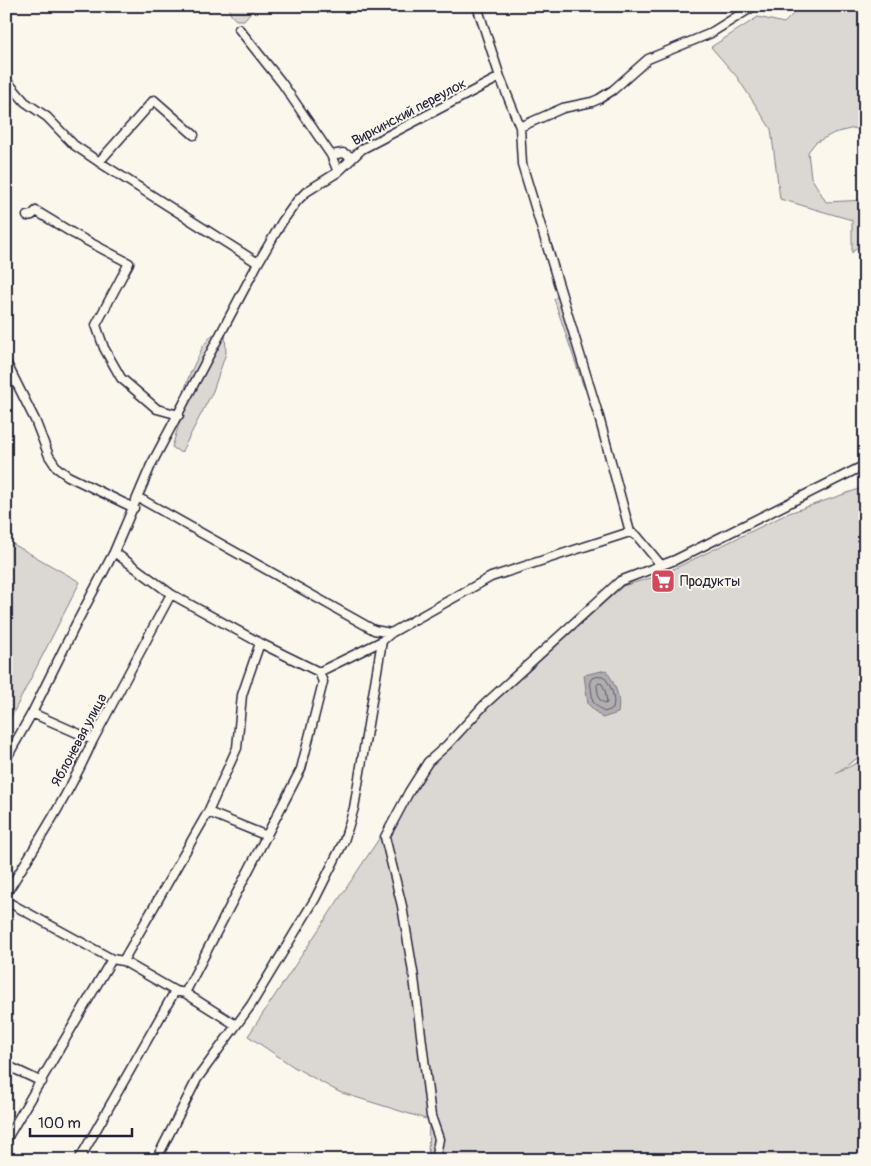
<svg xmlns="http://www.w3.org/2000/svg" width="871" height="1166" viewBox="0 0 871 1166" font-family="Pangolin,sans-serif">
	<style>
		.green { fill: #dbd8d3; stroke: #7e7d87 }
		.water { fill: #b1aeb0; stroke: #787681 }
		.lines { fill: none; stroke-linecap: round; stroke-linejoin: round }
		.shore { stroke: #5b5a6a; stroke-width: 1 }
		.minor-casing { stroke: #22223b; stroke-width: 11 }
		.minor { stroke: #fbf7ec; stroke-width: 8 }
		.labels { text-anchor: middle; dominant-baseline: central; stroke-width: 4; stroke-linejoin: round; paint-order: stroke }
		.street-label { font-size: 14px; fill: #22223b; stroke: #fbf7ec }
		.poi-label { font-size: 14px; fill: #22223b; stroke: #fbf7ec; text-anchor: start }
	</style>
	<rect width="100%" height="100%" fill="#fbf7ec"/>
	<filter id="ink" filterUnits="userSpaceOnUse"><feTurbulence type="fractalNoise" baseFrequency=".02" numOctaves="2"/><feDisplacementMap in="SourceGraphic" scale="10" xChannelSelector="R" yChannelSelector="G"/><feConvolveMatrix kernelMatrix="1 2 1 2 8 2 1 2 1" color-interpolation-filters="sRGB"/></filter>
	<g filter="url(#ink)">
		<!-- green -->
		<path class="green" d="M 228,6 L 256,6 L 244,20 L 236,20 L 231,15 Z
			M 801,6 L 865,6 L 865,133 L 854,128 L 834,133 L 815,143 L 808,152 L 811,177 L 826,202 L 865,200 L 865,239 L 852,253 L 852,220 L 780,199 L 771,129 L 737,77 L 711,47 L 758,17 L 784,23 Z
			M 556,297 L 560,297 L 589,387 L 585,389 L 583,385 L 554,299 Z
			M 225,331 L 226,353 L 213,391 L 181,453 L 172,447 L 184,408 L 183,395 L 189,376 L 203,346 L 212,335 Z
			M 865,487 L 865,753 L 836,773 L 865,759 L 865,1160 L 428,1160 L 429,1120 L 339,1092 L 294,1067 L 248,1036 L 416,783 L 439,752 L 623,586 L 661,575 L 789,513 Z
			M 6,540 L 80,582 L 6,727 Z"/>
		<!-- water -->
		<path class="water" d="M 606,670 C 615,684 621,697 618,713 L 602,718 L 588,704 L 584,675 Z"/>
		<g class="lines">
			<!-- shore -->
			<path class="shore" d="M 603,676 C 611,684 616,698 613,709 L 604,712 L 593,702 L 590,681 L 592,678 Z
				M 599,683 L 602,684 L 605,690 L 607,702 L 606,704 L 599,699 L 597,686 Z"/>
			<!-- minor casing -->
			<g class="minor-casing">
				<path id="minor" d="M 477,6 L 500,77 L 520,127 L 522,164 L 599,417 L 630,532 L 637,536 L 661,565
					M 239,29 L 282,83 L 331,155 L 338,172
					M 6,80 L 25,102 L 47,117 L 74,145 L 99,162 L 258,263
					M 520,127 L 563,108 L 592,102 L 599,99 L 613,90 L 648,59 L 709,34 L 754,6
					M 331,155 L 343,153 L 352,157
					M 99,162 L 154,100 L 194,135
					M 27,216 L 32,215 L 36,211 L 74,234 L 129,263 L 96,325 L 104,348 L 121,378 L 157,409 L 179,415
					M 6,362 L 35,420 L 49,456 L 57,468 L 68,476 L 134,508
					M 139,498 L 374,630 L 391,633
					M 114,552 L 171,594 L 260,643 L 319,672 L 382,641 L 391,633 L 491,577 L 630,532
					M 32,713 L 93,740
					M 6,759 L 32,713 L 76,624 L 114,552 L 151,465 L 258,263 L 282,222 L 297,201 L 306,192 L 338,172 L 362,149 L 500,77
					M 208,812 L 267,836
					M 6,894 C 37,844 69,794 93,740 L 171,594
					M 6,901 L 112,959 L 123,961 L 175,991 L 185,993 L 236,1025
					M 123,961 L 208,812 L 237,748 L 242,695 L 260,643
					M 185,993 L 301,769 L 323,682 L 319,672
					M 6,1065 L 42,1082
					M 6,1140 L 112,959
					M 79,1160 L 175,991
					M 156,1160 L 197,1079 L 251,1005 L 315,899 L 344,841 L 354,808 L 382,641
					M 435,1160 L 439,1139 L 431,1116 L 414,978 L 402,906 L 385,837 L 409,792 L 428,762 L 447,745 L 485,704 L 620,581 L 675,560 L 865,465"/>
			</g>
			<!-- minor -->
			<use href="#minor" class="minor"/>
		</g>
	</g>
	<!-- icons -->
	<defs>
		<g id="supermarket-square" transform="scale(1.25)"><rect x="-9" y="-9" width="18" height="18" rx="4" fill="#d1495b" stroke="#fbf7ec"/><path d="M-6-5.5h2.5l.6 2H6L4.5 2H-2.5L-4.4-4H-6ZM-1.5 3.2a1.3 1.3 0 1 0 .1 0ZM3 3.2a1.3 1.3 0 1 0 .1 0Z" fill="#fff"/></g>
	</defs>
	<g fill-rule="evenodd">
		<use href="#supermarket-square" x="663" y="581"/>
	</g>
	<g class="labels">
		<!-- street labels -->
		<g class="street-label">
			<text transform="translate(409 112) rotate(-28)">Виркинский переулок</text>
			<text transform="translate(79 740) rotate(-62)">Яблоневая улица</text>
		</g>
		<!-- poi labels -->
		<g class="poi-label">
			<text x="680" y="581">Продукты</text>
		</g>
	</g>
	<!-- margin -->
	<rect width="871" height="1166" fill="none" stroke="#fbf7ec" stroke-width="25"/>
	<rect x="12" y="12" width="846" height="1141" fill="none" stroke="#22223b" stroke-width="2" filter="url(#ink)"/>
	<!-- scale -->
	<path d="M30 1128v8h102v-8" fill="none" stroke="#22223b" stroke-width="2.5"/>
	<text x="38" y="1128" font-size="15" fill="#22223b" stroke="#fbf7ec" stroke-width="4" paint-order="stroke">100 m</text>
</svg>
